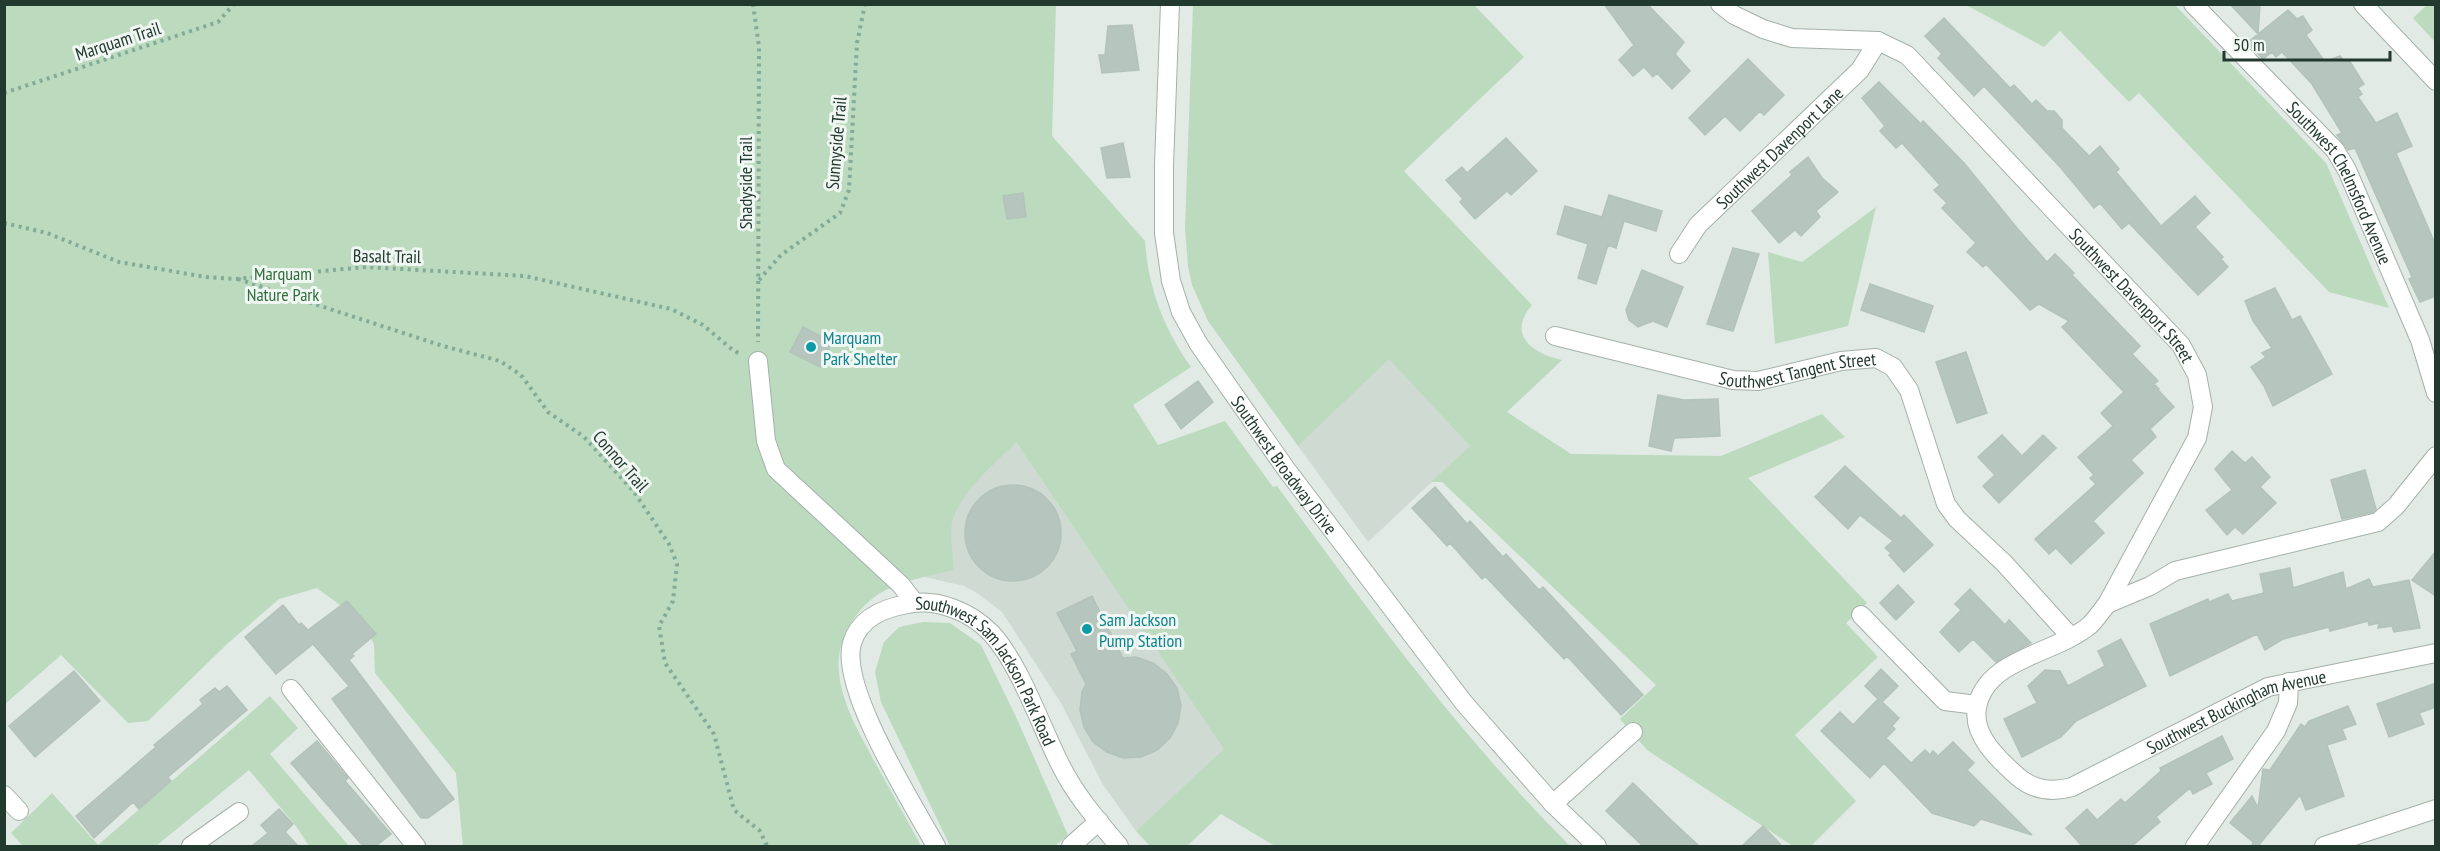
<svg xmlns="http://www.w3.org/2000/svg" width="2440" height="851" viewBox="0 0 2440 851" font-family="'PT Sans Narrow',sans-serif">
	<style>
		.built { fill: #cfdad3 }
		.green { fill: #bbdabe }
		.building { fill: #b6c5bd; stroke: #b3c3ba; stroke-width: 1.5 }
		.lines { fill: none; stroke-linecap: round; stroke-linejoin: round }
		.minor-casing { stroke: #a4b1aa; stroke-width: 20 }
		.path { stroke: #83ab98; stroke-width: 4; stroke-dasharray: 3 4.5; stroke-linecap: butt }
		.minor { stroke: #fff; stroke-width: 18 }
		.culture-dot { fill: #0f9aa8; stroke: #f1f7f3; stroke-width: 2 }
		.labels { text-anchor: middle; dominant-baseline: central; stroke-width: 6; stroke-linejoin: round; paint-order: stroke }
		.street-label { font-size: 18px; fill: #22392f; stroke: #f1f7f3 }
		.park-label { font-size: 18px; fill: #306d3d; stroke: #f1f7f3 }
		.culture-label { font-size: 18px; fill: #0d838f; stroke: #f1f7f3; text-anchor: start }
	</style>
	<rect width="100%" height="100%" fill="#e1eae4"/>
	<!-- built -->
	<path class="built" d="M 1389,358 L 1470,446 L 1368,542 L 1298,446 Z
		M 1016,442 L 1225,749 L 1136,831 L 1102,783 L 1061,703 L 1002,612 L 977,593 L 964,586 L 925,577 L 868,517 Z"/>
	<!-- green -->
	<path class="green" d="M 4,5 L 1056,5 L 1052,136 L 1145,241 C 1148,288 1164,329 1191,367 L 1133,405 L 1158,445 L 1225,421 L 1273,487 L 1277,486 C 1369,611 1460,736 1570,846 L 1275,846 L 1221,814 L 1187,846 L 1150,846 L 1136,831 L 1224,749 L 1016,442 C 994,465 951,499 951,532 C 951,545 954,556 953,570 C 932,576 906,579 886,590 C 873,596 861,608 853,620 C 819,669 853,721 877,766 C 892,793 907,820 921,846 L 463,846 L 456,773 L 375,673 L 374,644 L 361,621 L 317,588 L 279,599 L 227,644 L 148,721 L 128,723 L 61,655 L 5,704 Z
		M 1193,5 L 1474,5 L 1524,57 L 1404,171 L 1532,305 C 1506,335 1533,354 1562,360 L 1507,412 L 1571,454 L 1721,456 L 1822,414 L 1845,437 L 1748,478 L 1867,603 L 1846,623 L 1878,657 L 1795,735 L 1856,801 L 1811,846 L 1793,846 L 1647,750 L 1620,719 L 1656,685 L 1442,482 L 1431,482 L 1470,446 L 1389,359 L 1298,446 L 1208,321 L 1192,285 L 1188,266 L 1185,228 Z
		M 1966,5 L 2175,5 L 2326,163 L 2389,308 L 2329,292 L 2139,93 L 2129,102 L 2060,31 L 2044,47 Z
		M 2427,5 L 2435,5 L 2435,42 L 2413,18 Z
		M 1876,207 L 1848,326 L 1775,344 L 1768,252 L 1802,262 Z
		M 923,622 L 950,623 L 981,645 L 1017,719 L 1068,835 L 1055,846 L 950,846 L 881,702 L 875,672 L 884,642 L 899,627 Z
		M 270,696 L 298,728 L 270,754 L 349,846 L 309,846 L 296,826 L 249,770 L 156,846 L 23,846 L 11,833 L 52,793 L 98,845 Z"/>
	<!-- building -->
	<path class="building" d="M 1604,4 L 1647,4 L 1684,42 L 1675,54 L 1690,71 L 1672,89 L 1657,73 L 1653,77 L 1644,67 L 1633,76 L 1619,60 L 1634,45 Z
		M 2230,4 L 2260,4 L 2258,34 Z
		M 2288,10 L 2297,19 L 2303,16 L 2312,30 L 2306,35 L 2325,62 L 2340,56 L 2345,62 L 2349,60 L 2364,84 L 2358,88 L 2362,94 L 2358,97 L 2376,123 L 2397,113 L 2412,146 L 2396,153 L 2436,246 L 2436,296 L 2420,302 L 2409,279 L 2412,277 L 2355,148 L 2348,150 L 2337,135 L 2342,133 L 2312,84 L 2282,52 L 2276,57 L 2272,52 L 2263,59 L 2247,43 Z
		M 1944,18 L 2010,88 L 2014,85 L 2032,104 L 2036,100 L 2047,111 L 2054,111 L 2062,120 L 2062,128 L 2089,156 L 2100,146 L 2119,169 L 2116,172 L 2161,226 L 2195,196 L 2210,213 L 2195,227 L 2223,257 L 2221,259 L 2228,267 L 2198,295 L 2129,223 L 2122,229 L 2100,203 L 2094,208 L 2061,168 L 1984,86 L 1974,96 L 1938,58 L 1942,54 L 1925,36 Z
		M 1132,25 L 1139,70 L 1102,73 L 1099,55 L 1105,55 L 1108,26 Z
		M 1748,59 L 1784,95 L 1764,115 L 1760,111 L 1740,131 L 1725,116 L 1705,135 L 1689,118 Z
		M 1879,82 L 1921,124 L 1923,121 L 1964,163 L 2017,228 L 2047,262 L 2055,254 L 2074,273 L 2072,275 L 2140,346 L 2132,354 L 2158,381 L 2154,384 L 2159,389 L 2158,390 L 2174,407 L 2150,429 L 2156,437 L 2131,460 L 2143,473 L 2093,521 L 2104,533 L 2071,564 L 2056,548 L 2049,554 L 2035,539 L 2096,484 L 2090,478 L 2094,475 L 2078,457 L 2113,426 L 2101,413 L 2124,392 L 2062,327 L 2069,321 L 2039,304 L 2030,310 L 1986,264 L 1983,267 L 1967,252 L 1976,243 L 1942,208 L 1947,203 L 1934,190 L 1940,185 L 1902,143 L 1896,148 L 1880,131 L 1885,126 L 1862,98 Z
		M 1506,138 L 1537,171 L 1511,195 L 1507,191 L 1475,219 L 1460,202 L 1463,199 L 1446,180 L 1462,167 L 1467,173 Z
		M 1123,143 L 1130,177 L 1107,178 L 1101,148 Z
		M 1808,157 L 1822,178 L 1838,192 L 1816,211 L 1820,217 L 1801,236 L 1795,230 L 1779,243 L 1752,211 L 1792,175 L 1790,172 Z
		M 1023,193 L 1026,217 L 1007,219 L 1003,196 Z
		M 1609,195 L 1662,211 L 1656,231 L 1624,221 L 1616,248 L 1608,245 L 1596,284 L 1578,278 L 1588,244 L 1557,234 L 1565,206 L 1602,217 Z
		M 1733,248 L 1759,254 L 1733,331 L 1707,324 Z
		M 1642,270 L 1683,287 L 1667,327 L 1653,321 L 1638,327 L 1629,320 L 1626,310 Z
		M 1870,284 L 1933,306 L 1924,332 L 1861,310 Z
		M 2275,288 L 2292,320 L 2300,316 L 2332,374 L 2273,406 L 2264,386 L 2251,367 L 2266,357 L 2262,353 L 2272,348 L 2253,321 L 2245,301 Z
		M 803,327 L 832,342 L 820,367 L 790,352 Z
		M 1966,352 L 1987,413 L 1957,423 L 1936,362 Z
		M 1198,381 L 1213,402 L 1181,429 L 1165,405 Z
		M 1658,395 L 1684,400 L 1718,399 L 1720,436 L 1674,438 L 1671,451 L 1649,446 Z
		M 2002,435 L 2022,456 L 2043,435 L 2056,448 L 1999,503 L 1983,486 L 1995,475 L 1978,457 Z
		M 2232,451 L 2245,463 L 2252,457 L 2270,477 L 2260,487 L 2276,503 L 2243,534 L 2235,527 L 2227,535 L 2206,510 L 2232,490 L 2215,469 Z
		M 1845,466 L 1901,518 L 1904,515 L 1933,545 L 1904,572 L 1889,555 L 1891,553 L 1885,548 L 1893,541 L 1860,515 L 1848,529 L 1815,497 Z
		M 2365,470 L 2376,509 L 2373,512 L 2342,519 L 2331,480 Z
		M965 533a48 48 0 1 1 96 0a48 48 0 1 1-96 0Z
		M 1435,487 L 1467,524 L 1470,521 L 1503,557 L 1506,554 L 1539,590 L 1543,587 L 1643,695 L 1621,715 L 1567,656 L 1564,659 L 1485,576 L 1482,579 L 1450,543 L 1447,546 L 1412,508 Z
		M 2436,551 L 2436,596 L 2412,580 Z
		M 2290,568 L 2293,588 L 2343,572 L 2346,589 L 2369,579 L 2373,587 L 2409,580 L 2420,628 L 2394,632 L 2392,626 L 2378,628 L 2379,623 L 2369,625 L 2368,621 L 2330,631 L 2329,627 L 2283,639 L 2265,650 L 2257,634 L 2170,676 L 2150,624 L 2208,599 L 2209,602 L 2228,594 L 2232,601 L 2264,593 L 2260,574 Z
		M 1898,585 L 1914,602 L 1896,620 L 1880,603 Z
		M 1970,589 L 2005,625 L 2009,620 L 2031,643 L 1996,662 L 1973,639 L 1959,652 L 1940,632 L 1961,610 L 1955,604 Z
		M 1092,596 L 1123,658 L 1136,657 L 1153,663 L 1167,674 L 1177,688 L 1181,705 L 1178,723 L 1170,738 L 1157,750 L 1141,757 L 1123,758 L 1107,752 L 1093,742 L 1084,727 L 1080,710 L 1082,692 L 1086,684 L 1071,654 L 1077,651 L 1057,613 Z
		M 347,601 L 376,634 L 352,654 L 354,656 L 349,660 L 454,799 L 428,818 L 421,818 L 332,699 L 349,686 L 313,644 L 276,674 L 245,637 L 283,605 L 299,625 L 301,623 L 308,630 Z
		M 2121,639 L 2146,686 L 2076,721 L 2061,737 L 2022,757 L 2004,719 L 2037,703 L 2028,686 L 2045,670 L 2060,671 L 2068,686 L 2105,666 L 2098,651 Z
		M 1881,669 L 1898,686 L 1882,702 L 1899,718 L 1892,726 L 1895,729 L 1886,738 L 1911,763 L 1925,750 L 1930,755 L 1933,751 L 1938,756 L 1953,742 L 1974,763 L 1967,770 L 2032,835 L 1981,819 L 1974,826 L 1932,813 L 1884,763 L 1870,778 L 1821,731 L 1840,712 L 1853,725 L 1878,699 L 1865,686 Z
		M 74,671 L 100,701 L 35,757 L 9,726 Z
		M 2436,683 L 2436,707 L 2419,713 L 2424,724 L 2389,737 L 2377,704 Z
		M 227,686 L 247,710 L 168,777 L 171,781 L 139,809 L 133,802 L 94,838 L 76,816 L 156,747 L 154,745 L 203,704 L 200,700 L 215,688 L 219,692 Z
		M 2348,706 L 2356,724 L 2342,729 L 2346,739 L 2327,745 L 2344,796 L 2306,810 L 2300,795 L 2258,846 L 2252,846 L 2253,842 L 2230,823 L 2252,796 L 2258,808 L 2263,769 L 2270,770 L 2301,724 L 2305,727 L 2309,721 Z
		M 2222,736 L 2233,759 L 2206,773 L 2212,784 L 2193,794 L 2190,788 L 2156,817 L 2160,822 L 2132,846 L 2082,846 L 2066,828 L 2087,809 L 2097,820 L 2121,799 L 2125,803 L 2161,771 L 2160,768 Z
		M 317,741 L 348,778 L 345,781 L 391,834 L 376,846 L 363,846 L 291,763 Z
		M 1633,783 L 1671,820 L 1699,846 L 1643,846 L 1606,811 Z
		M 279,809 L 293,824 L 285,832 L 298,846 L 252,846 L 268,833 L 261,825 Z
		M 1763,826 L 1782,846 L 1742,846 Z"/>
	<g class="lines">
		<!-- minor casing -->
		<g class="minor-casing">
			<g id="minor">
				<path id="s1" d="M 1170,4 L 1164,165 L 1164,233 L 1171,281 L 1181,312 L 1198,343 L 1286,469 L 1464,703 L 1553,804 L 1597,846"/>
				<path id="s2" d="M 1720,4 L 1734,15 L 1763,29 L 1792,38 L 1878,41 L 1907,55 L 2181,345 L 2197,375 L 2203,407 L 2197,438 L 2107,604 C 2102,610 2096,619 2090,625 C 2056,654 1985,658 1977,708 C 1972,735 1998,759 2017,776 C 2033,790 2051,793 2072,787 L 2268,687 L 2436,653"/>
				<path id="s3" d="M 2193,4 L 2335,150 L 2347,170 L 2420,340 L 2436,393"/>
				<path d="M 2363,4 L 2436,81"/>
				<path id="s4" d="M 1679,254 L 1698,225 L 1860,70 L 1878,41"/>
				<path id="s5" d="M 1555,336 L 1733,380 L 1758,381 L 1841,361 L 1876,358 L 1893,367 L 1909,390 L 1946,504 L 1957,519 L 2004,563 L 2070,636"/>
				<path d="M 758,361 L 766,441 L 776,469 L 901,585 L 914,602"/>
				<path d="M 2107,604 L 2150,586 L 2175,571 L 2378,522 L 2396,506 L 2436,456"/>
				<path d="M 1861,615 L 1945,701 L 1977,705"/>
				<path d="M 291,689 L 416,846"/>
				<path d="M 4,795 L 19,811"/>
				<path d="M 1553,804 L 1633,732"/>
				<path d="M 191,846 L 239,812"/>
				<path id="s6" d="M 936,846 C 913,804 839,688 852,643 C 860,617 884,608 908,604 C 937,598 971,612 991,633 C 1020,664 1041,727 1061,766 C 1076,796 1098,821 1119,846"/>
				<path d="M 1071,846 L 1099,821"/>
				<path d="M 2195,846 L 2276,731 L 2288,703 L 2289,682"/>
				<path d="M 2324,846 L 2436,809"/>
			</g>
		</g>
		<!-- path -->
		<path class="path" d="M 753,4 L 759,47 L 758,342
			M 4,93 L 218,22 L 234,4
			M 4,223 L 47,233 L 119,262 L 206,277 L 236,279 L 366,267 L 525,276 L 671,309 L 703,325 L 734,351 L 741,354
			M 238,279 L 443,346 L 500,361 L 521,375 L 548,412 L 584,437 L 634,492 L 669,544 L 677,564 L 673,601 L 659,626 L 665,663 L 714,734 L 734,810 L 760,831 L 767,846
			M 759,280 L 781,255 L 840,213 L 849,190 L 857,43 L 865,4"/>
		<!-- minor -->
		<use href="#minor" class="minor"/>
	</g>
	<!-- markers -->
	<g class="culture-dot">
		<circle cx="811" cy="347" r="6"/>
		<circle cx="1087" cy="629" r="6"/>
	</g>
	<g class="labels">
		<!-- street labels -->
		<g class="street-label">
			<text transform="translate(118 41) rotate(-18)">Marquam Trail</text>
			<text transform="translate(836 143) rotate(-85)">Sunnyside Trail</text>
			<text stroke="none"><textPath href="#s4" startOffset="147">Southwest Davenport Lane</textPath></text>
			<text transform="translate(745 183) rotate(-90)">Shadyside Trail</text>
			<text stroke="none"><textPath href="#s3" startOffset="234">Southwest Chelmsford Avenue</textPath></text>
			<text transform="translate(387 256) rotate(1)">Basalt Trail</text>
			<text stroke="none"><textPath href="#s2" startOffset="528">Southwest Davenport Street</textPath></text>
			<text stroke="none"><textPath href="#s5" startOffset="249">Southwest Tangent Street</textPath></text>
			<text transform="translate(621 461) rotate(49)">Connor Trail</text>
			<text stroke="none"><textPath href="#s1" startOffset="495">Southwest Broadway Drive</textPath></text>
			<text stroke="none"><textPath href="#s6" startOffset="408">Southwest Sam Jackson Park Road</textPath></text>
			<text stroke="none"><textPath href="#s2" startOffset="1380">Southwest Buckingham Avenue</textPath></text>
		</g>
		<!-- park labels -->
		<g class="park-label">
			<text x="283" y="273">Marquam<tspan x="283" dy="21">Nature Park</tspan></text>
		</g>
		<!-- culture labels -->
		<g class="culture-label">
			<text x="823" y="337">Marquam<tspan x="823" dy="21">Park Shelter</tspan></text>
			<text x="1099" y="619">Sam Jackson<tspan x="1099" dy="21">Pump Station</tspan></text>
		</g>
	</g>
	<!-- border -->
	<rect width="2440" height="851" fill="none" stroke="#22392f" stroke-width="12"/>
	<!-- scale -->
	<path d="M2224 51v9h166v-9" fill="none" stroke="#22392f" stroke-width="3"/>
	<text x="2233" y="51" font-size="18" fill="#22392f" stroke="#f1f7f3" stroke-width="4.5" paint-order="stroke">50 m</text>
</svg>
